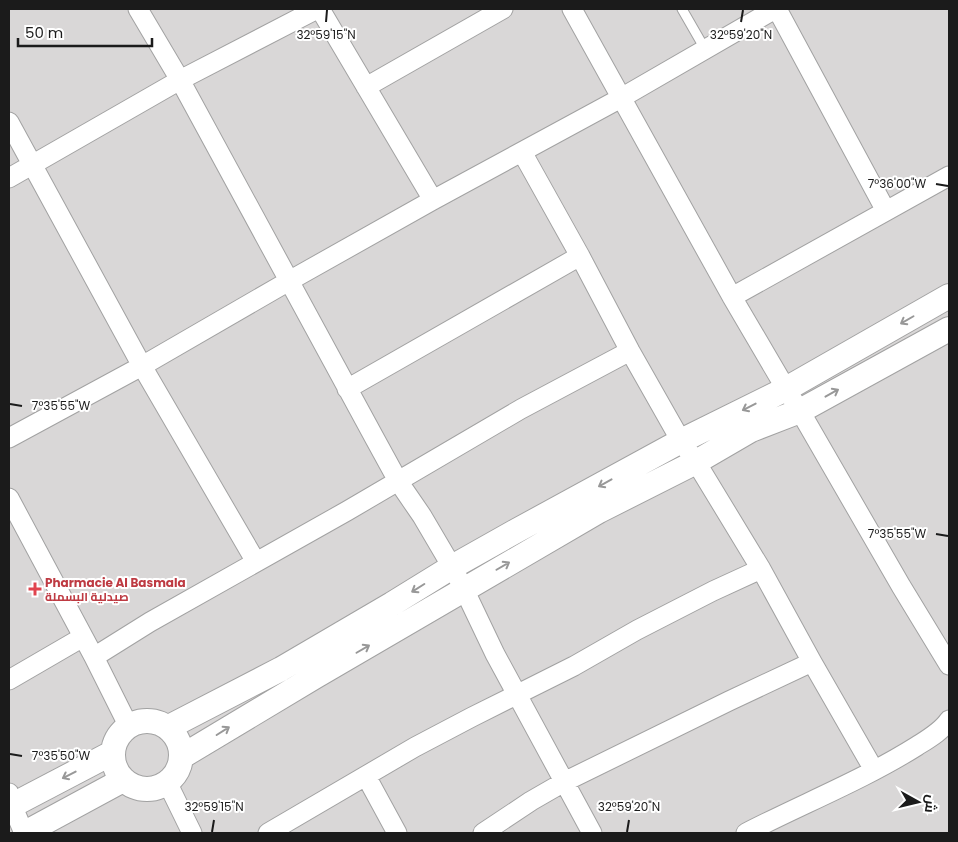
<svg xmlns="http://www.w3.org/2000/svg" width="958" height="842" viewBox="0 0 958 842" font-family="Poppins,Cairo,sans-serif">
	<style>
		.residential { fill: #d9d7d7 }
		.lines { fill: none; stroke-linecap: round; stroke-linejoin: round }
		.service-casing { stroke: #a2a2a2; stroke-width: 11 }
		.minor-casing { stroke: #a2a2a2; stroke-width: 21 }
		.tertiary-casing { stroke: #a2a2a2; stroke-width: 26 }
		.service { stroke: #fff; stroke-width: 9 }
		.minor { stroke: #fff; stroke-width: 19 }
		.tertiary { stroke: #fff; stroke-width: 24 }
		.oneway { stroke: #989898 }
		.ticks { fill: none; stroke: #1b1b1b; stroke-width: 2 }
		.health-dot { fill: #e0444e; stroke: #fff; stroke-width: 2 }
		.labels { text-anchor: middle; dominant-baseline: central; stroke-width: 4; stroke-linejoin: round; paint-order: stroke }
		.health-label { font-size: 12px; font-weight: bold; fill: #be3a42; stroke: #fff; text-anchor: start }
		.ticks-label { font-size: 12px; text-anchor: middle; fill: #1b1b1b; stroke: #fff; stroke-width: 4; stroke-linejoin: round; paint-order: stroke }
	</style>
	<rect width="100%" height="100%" fill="#ede7df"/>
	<!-- residential -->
	<path class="residential" d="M 9,9 L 949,9 L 949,833 L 9,833 Z"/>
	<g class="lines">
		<!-- service casing -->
		<g class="service-casing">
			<path id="service" d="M 682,9 L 705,49"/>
		</g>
		<!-- minor casing -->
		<g class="minor-casing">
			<path id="minor" d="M 138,9 L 180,80 L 375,439 L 398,481 L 422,516 L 452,567 L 464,589 L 495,654 L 592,833
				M 320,9 L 433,200
				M 572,9 L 732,297 L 786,389 L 800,411 L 901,586 L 949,665
				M 777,9 L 886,211
				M 366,87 L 503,9
				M 9,122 L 142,366 L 256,562
				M 522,152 L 580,256 L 630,351 L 681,441 L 696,462 L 761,569 L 812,662 L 874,770
				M 9,178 L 180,80 L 317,9
				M 732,297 L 949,176
				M 347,389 L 580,256
				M 9,438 L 142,366 L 289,281 L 433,200 L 621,98 L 775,9
				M 9,498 L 94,657 L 128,725
				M 94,657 L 150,622 L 347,511 L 521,409 L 630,351
				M 9,680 L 83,637
				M 366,776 L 397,833
				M 167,782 L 192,833
				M 9,793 L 12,805 L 24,833
				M 268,833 L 415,747 L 472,717 L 574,666 L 637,630 L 713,591 L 761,569
				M 483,833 L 531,801 L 564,782 L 729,701 L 812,662
				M 746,833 C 802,804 863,780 917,746 C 928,739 942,731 949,720"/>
		</g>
		<!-- tertiary casing -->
		<g class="tertiary-casing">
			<path id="tertiary" d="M113 755a34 34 0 1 1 68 0a34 34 0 1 1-68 0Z
				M 169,727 L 281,669 L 392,604 L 452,567 L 516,531 L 681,441 L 786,389 L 949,296
				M 181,757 L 316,676 L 599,511 L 696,462 L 751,430 L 800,411 L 949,329
				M 9,807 L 112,753
				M 25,833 L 123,780"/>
		</g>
		<!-- service -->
		<use href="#service" class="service"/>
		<!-- minor -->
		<use href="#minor" class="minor"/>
		<!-- tertiary -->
		<use href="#tertiary" class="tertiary"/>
	</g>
	<!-- one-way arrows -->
	<defs><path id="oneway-shaft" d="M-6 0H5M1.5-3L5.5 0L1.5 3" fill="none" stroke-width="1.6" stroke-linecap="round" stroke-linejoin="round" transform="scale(1.25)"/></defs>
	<g class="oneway">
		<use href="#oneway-shaft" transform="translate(907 320) rotate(150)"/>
		<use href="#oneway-shaft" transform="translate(832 393) rotate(-29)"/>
		<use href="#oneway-shaft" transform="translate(749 407) rotate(153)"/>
		<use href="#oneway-shaft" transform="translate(605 483) rotate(151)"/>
		<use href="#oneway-shaft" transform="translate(503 566) rotate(-30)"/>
		<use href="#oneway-shaft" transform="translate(418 588) rotate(148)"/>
		<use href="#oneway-shaft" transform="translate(363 649) rotate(-30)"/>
		<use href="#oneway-shaft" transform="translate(223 731) rotate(-32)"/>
		<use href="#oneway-shaft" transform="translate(69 775) rotate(153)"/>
	</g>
	<!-- ticks -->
	<path class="ticks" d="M 326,22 L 327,10M 741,22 L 743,10M 936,184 L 948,186M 10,404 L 22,406M 936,534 L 948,536M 10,754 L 22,756M 212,832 L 214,820M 627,832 L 629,820"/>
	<!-- markers -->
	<path class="health-dot" d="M32.5 581.5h5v5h5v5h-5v5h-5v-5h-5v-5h5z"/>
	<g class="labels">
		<!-- health labels -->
		<g class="health-label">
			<text x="45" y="582">Pharmacie Al Basmala<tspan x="45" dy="14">صيدلية البسملة</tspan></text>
		</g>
	</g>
	<g class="ticks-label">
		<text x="326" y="39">32°59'15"N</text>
		<text x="741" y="39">32°59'20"N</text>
		<text x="897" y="188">7°36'00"W</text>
		<text x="61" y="410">7°35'55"W</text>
		<text x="897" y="538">7°35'55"W</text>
		<text x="61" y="760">7°35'50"W</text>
		<text x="214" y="811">32°59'15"N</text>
		<text x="629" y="811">32°59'20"N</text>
	</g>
	<!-- border -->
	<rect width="958" height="842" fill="none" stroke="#1b1b1b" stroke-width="20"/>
	<!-- north arrow -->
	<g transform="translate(918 802) rotate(98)" stroke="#ffffff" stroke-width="4" paint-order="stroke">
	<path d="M0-4L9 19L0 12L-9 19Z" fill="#1b1b1b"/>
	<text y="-8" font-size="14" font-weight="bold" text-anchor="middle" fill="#1b1b1b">ش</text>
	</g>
	<!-- scale -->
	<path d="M18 38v8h134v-8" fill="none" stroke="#1b1b1b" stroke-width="2.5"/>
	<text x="25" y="38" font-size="15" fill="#1b1b1b" stroke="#ffffff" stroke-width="4" paint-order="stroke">50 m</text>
</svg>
